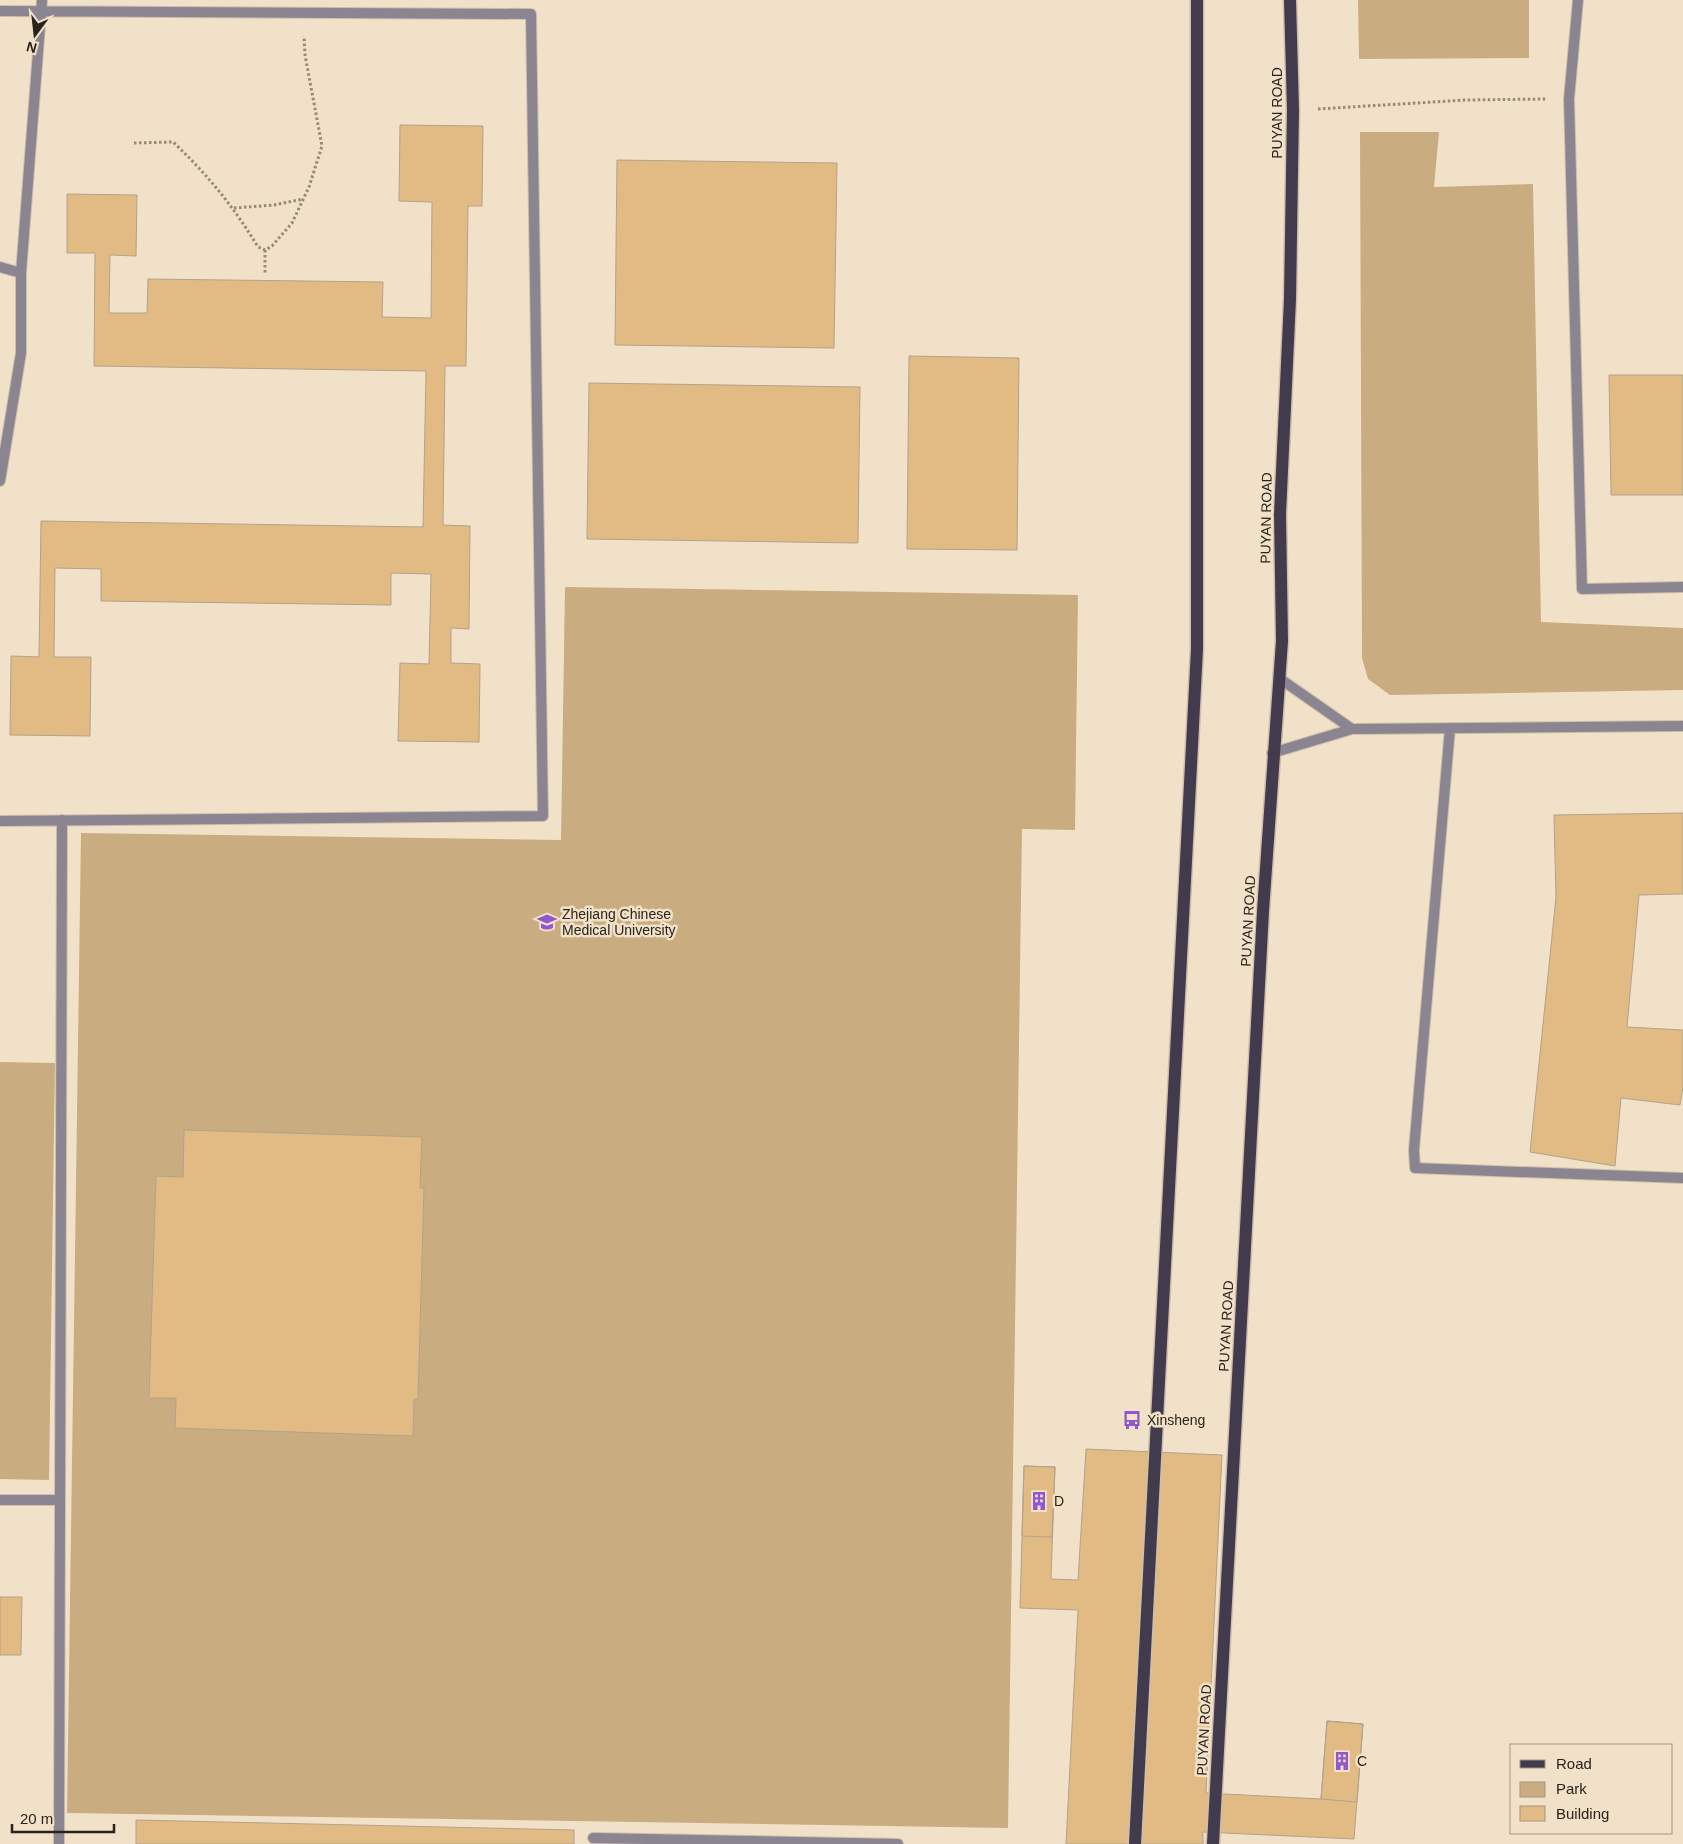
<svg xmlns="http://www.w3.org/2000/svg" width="1683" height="1844" viewBox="0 0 1683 1844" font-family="Arial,sans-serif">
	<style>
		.green { fill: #caac81 }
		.building { fill: #e1bb83; stroke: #b2a28c }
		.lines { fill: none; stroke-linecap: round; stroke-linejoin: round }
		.lane-casing { stroke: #cebfaa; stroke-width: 12 }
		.street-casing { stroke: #cebfaa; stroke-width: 12 }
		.primary-casing { stroke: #cebfaa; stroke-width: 15 }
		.path { stroke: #958978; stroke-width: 3; stroke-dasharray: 2.5 2.5; stroke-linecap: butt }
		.lane { stroke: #8a8590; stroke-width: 10 }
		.street { stroke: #8a8590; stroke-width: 10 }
		.primary { stroke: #423b4d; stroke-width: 12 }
		.labels { text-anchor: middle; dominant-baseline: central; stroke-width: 5; stroke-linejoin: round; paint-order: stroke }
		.street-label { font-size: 14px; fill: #29231a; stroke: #f2e1c9 }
		.poi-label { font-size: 14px; fill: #29231a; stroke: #f2e1c9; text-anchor: start }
	</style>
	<rect width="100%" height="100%" fill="#f2e1c9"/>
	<!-- green -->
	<path class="green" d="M 1358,0 L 1529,0 L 1529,58 L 1359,59 Z
		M 1360,132 L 1439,132 L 1434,187 L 1533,184 L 1541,622 L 1683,628 L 1683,690 L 1390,695 L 1368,679 L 1362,658 Z
		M 565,587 L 1078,595 L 1075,830 L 1022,829 L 1008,1828 L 67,1813 L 81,833 L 561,840 Z
		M 0,1062 L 55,1063 L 49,1480 L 0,1479 Z"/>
	<!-- building -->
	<path class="building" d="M 400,125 L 483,126 L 482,206 L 468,206 L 466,366 L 445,366 L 443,525 L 470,526 L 469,629 L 451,628 L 451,663 L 480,664 L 479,742 L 398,741 L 400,663 L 429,664 L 431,574 L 391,573 L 391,605 L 101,601 L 101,569 L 55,568 L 54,657 L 91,657 L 90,736 L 10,735 L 11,656 L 39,657 L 41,521 L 423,527 L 426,371 L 94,366 L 95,253 L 67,253 L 67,194 L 137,195 L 136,256 L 110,255 L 109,313 L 147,313 L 148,279 L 383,282 L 382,317 L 431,318 L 432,202 L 399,201 Z
		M 617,160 L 837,163 L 834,348 L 615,345 Z
		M 909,356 L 1019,358 L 1017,550 L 907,549 Z
		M 1609,375 L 1683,375 L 1683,495 L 1611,495 Z
		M 589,383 L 860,387 L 858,543 L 587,539 Z
		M 1683,813 L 1683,894 L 1639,895 L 1627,1027 L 1683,1030 L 1683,1087 L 1680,1105 L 1621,1098 L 1615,1166 L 1530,1152 L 1556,897 L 1554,815 Z
		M 184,1130 L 422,1137 L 420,1188 L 424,1188 L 418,1399 L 414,1400 L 413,1436 L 175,1428 L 176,1398 L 149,1398 L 156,1176 L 183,1177 Z
		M 1086,1449 L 1222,1455 L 1206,1793 L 1321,1799 L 1327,1721 L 1363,1724 L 1354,1839 L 1203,1832 L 1203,1844 L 1066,1844 L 1078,1610 L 1020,1608 L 1024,1466 L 1055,1467 L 1051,1579 L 1078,1580 Z
		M 1024,1466 L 1055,1467 L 1052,1537 L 1022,1536 Z
		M 0,1597 L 22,1597 L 21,1655 L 0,1655 Z
		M 1327,1721 L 1363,1724 L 1357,1802 L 1321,1799 Z
		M 136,1820 L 574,1830 L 574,1844 L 136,1844 Z"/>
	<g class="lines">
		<!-- lane casing -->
		<g class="lane-casing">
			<path id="lane" d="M 1578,0 L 1569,99 L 1582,589 L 1683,587
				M 1279,678 L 1352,729
				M 1450,728 L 1414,1150 L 1415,1168 L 1683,1178
				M 1272,753 L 1352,729 L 1683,726
				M 593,1838 L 898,1844"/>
		</g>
		<!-- street casing -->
		<g class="street-casing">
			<path id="street" d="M 0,11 L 531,14 L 543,816 L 0,821
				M 0,267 L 21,273
				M 0,481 L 21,353 L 21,273 L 42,0
				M 0,1500 L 60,1500
				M 59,1844 L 62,820"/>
		</g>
		<!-- primary casing -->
		<g class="primary-casing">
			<path id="primary" d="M 1135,1844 L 1197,649 L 1197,0
				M 1213,1844 L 1263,911 L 1282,641 L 1280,514 L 1290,299 L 1293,110 L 1290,0"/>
		</g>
		<!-- path -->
		<path class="path" d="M 1318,109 L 1466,100 L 1546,99
			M 134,143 L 173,142 C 207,174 234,207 258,247 L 265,250 L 272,246 L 292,223 L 309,187 L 322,146 L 305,55 L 304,36
			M 234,208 L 274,205 L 303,199
			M 265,250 L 265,275"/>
		<!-- lane -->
		<use href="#lane" class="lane"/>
		<!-- street -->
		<use href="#street" class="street"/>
		<!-- primary -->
		<use href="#primary" class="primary"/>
	</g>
	<!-- icons -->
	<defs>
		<g id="university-bare" transform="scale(1.5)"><path d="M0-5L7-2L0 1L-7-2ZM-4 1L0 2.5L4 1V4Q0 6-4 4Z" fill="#9157ce" stroke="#f2e1c9" stroke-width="2.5" paint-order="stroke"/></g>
		<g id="bus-bare" transform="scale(1.5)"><path d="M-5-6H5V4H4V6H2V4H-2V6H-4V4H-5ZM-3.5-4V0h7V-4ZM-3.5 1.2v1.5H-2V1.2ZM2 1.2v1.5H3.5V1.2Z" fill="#9157ce" stroke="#f2e1c9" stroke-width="2.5" paint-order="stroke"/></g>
		<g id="building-bare" transform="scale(1.5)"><path d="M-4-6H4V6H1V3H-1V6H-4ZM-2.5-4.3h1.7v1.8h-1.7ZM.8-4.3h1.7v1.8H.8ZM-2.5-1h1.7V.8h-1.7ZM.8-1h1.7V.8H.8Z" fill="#9157ce" stroke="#f2e1c9" stroke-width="2.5" paint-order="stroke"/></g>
	</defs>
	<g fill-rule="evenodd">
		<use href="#university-bare" x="547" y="922"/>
		<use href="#bus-bare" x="1132" y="1420"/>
		<use href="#building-bare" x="1039" y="1501"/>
		<use href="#building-bare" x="1342" y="1761"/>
	</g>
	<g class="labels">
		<!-- street labels -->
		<g class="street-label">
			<text transform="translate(1277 113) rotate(-90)">PUYAN ROAD</text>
			<text transform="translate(1266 518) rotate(-89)">PUYAN ROAD</text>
			<text transform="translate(1248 921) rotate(-87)">PUYAN ROAD</text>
			<text transform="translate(1226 1326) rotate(-87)">PUYAN ROAD</text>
			<text transform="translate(1204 1730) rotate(-87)">PUYAN ROAD</text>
		</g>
		<!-- poi labels -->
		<g class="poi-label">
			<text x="562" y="914">Zhejiang Chinese<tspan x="562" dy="16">Medical University</tspan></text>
			<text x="1147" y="1420">Xinsheng</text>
			<text x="1054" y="1501">D</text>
			<text x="1357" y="1761">C</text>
		</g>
	</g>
	<!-- legend -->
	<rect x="1510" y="1744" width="162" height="90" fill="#f2e1c9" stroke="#a29583"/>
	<rect x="1520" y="1760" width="25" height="8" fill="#423b4d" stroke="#a29583"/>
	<text x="1556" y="1769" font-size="15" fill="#29231a">Road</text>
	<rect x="1520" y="1782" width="25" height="15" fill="#caac81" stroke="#a29583"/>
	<text x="1556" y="1794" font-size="15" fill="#29231a">Park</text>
	<rect x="1520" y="1806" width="25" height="15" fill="#e1bb83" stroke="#a29583"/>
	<text x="1556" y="1819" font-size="15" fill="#29231a">Building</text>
	<!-- north arrow -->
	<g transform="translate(35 35) rotate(195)" stroke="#f2e1c9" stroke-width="4" paint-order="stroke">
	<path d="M0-4L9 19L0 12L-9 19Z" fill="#29231a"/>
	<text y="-8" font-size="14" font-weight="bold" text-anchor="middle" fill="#29231a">N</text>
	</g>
	<!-- scale -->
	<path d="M12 1824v8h102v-8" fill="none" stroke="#29231a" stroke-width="2.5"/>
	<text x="20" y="1824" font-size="15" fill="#29231a" stroke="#f2e1c9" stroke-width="4" paint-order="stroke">20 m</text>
</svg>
